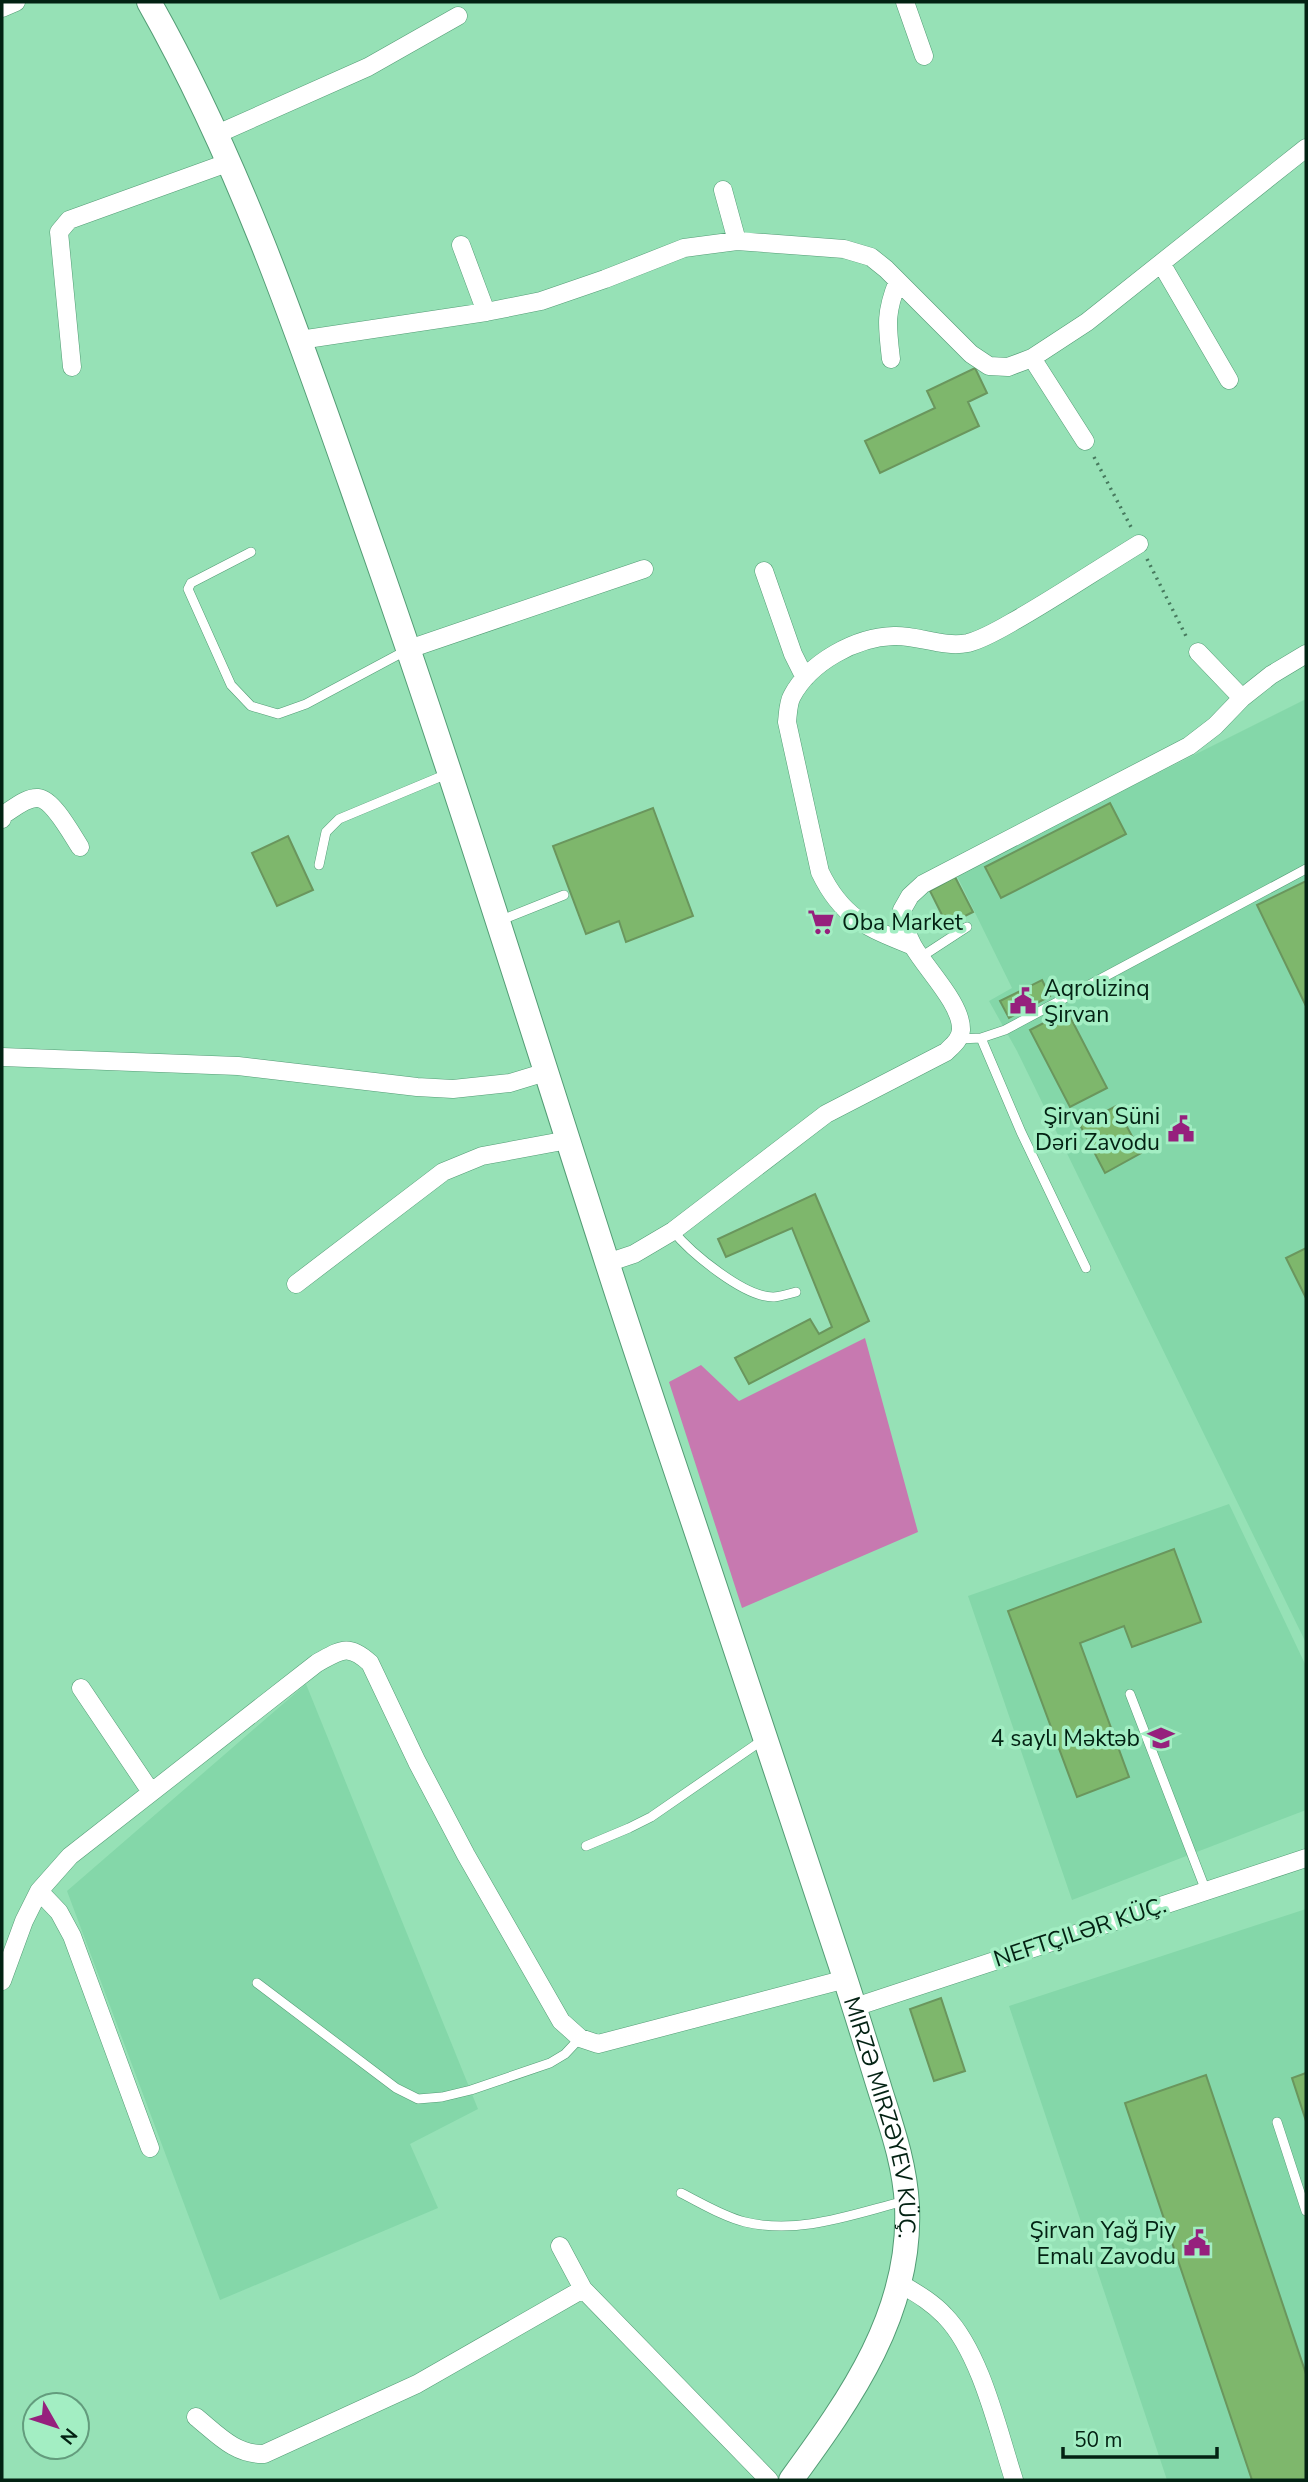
<svg xmlns="http://www.w3.org/2000/svg" width="1308" height="2482" viewBox="0 0 1308 2482" font-family="'Nunito Sans',sans-serif">
	<style>
		.built { fill: #84d7a9 }
		.forest { fill: #c779b0 }
		.building { fill: #7eb76c; stroke: #6a965d; stroke-width: 2 }
		.lines { fill: none; stroke-linecap: round; stroke-linejoin: round }
		.service-casing { stroke: #539c75; stroke-width: 10 }
		.minor-casing { stroke: #539c75; stroke-width: 19 }
		.secondary-casing { stroke: #539c75; stroke-width: 26 }
		.path { stroke: #477a5e; stroke-width: 3.5; stroke-dasharray: 2 5; stroke-linecap: butt }
		.service { stroke: #fff; stroke-width: 9 }
		.minor { stroke: #fff; stroke-width: 18 }
		.secondary { stroke: #fff; stroke-width: 24 }
		.labels { text-anchor: middle; dominant-baseline: central; stroke-width: 7; stroke-linejoin: round; paint-order: stroke }
		.poi-label { font-size: 23px; fill: #032213; stroke: #a3eec3; text-anchor: end }
		.street-label { font-size: 23px; fill: #032213; stroke: #a3eec3 }
	</style>
	<rect width="100%" height="100%" fill="#96e1b6"/>
	<!-- built -->
	<path class="built" d="M 1306,699 L 1306,1643 L 1017,1051 L 989,1001 L 1012,988 L 956,874 Z
		M 1229,1504 L 1306,1666 L 1306,1810 L 1072,1900 L 968,1596 Z
		M 306,1684 L 478,2109 L 410,2144 L 438,2208 L 220,2300 L 67,1891 Z
		M 1306,1909 L 1306,2480 L 1167,2480 L 1009,2006 Z"/>
	<!-- forest -->
	<path class="forest" d="M 865,1338 L 918,1532 L 742,1608 L 669,1382 L 701,1365 L 739,1401 Z"/>
	<!-- building -->
	<path class="building" d="M 975,368 L 987,393 L 968,402 L 979,426 L 880,473 L 865,441 L 935,408 L 927,391 Z
		M 1110,803 L 1126,834 L 1001,898 L 985,867 Z
		M 653,808 L 693,916 L 626,942 L 619,921 L 586,934 L 553,846 Z
		M 288,836 L 313,890 L 277,906 L 252,853 Z
		M 955,877 L 973,912 L 947,925 L 930,891 Z
		M 1306,881 L 1306,1006 L 1257,905 Z
		M 1042,980 L 1050,996 L 1009,1018 L 1000,1001 Z
		M 1067,1011 L 1107,1088 L 1070,1107 L 1030,1030 Z
		M 1116,1106 L 1141,1153 L 1105,1173 L 1080,1125 Z
		M 815,1194 L 869,1321 L 749,1384 L 735,1358 L 810,1319 L 819,1334 L 832,1327 L 792,1228 L 726,1257 L 718,1239 Z
		M 1306,1248 L 1306,1298 L 1286,1258 Z
		M 1174,1549 L 1201,1622 L 1132,1647 L 1124,1626 L 1080,1643 L 1129,1777 L 1077,1797 L 1008,1611 Z
		M 941,1998 L 965,2071 L 934,2081 L 910,2009 Z
		M 1306,2073 L 1306,2121 L 1292,2078 Z
		M 1206,2075 L 1306,2374 L 1306,2480 L 1252,2480 L 1125,2103 Z"/>
	<g class="lines">
		<!-- service casing -->
		<g class="service-casing">
			<path id="service" d="M 251,552 L 191,583 L 188,589 L 231,685 L 251,706 L 278,714 L 306,704 L 407,650
				M 319,865 L 326,832 L 339,819 L 447,774
				M 499,921 L 564,895
				M 921,957 L 967,927
				M 981,1038 L 1021,1132 L 1086,1268
				M 959,1039 L 981,1038 L 1005,1030 L 1306,869
				M 673,1231 C 691,1253 745,1298 774,1297 C 782,1296 789,1294 796,1292
				M 1130,1694 L 1206,1891
				M 586,1846 L 629,1828 L 651,1817 L 764,1739
				M 257,1983 L 396,2088 L 418,2099 L 442,2097 L 471,2090 L 550,2063 L 565,2054 L 580,2038
				M 1277,2122 L 1306,2211
				M 681,2193 C 701,2203 724,2217 745,2222 C 800,2235 853,2214 905,2201"/>
		</g>
		<!-- minor casing -->
		<g class="minor-casing">
			<path id="minor" d="M 905,2 L 924,56
				M 2,8 L 16,2
				M 215,135 L 368,67 L 458,16
				M 723,190 L 737,241
				M 461,245 L 486,312
				M 1161,263 L 1229,380
				M 300,340 L 486,312 L 541,301 L 605,279 L 684,248 L 737,241 L 844,249 L 871,257 L 886,269 L 971,354 L 989,366 L 1008,367 L 1032,358 L 1087,322 L 1306,148
				M 1032,358 L 1085,441
				M 891,359 C 887,325 885,313 898,281
				M 72,367 L 59,232 L 69,220 L 227,163
				M 764,571 L 793,654 L 805,678
				M 409,649 L 644,569
				M 1198,652 L 1242,698
				M 2,819 L 3,815 C 13,809 26,797 38,798 C 53,799 72,835 80,847
				M 913,946 C 868,928 842,918 820,872 L 787,722 C 788,714 788,703 792,696 C 810,662 856,637 894,636 C 918,635 943,648 968,643 C 984,639 1002,628 1016,620 C 1058,596 1098,569 1139,544
				M 2,1057 L 238,1066 L 417,1087 L 453,1089 L 510,1083 L 546,1072
				M 607,1263 L 634,1254 L 673,1231 L 826,1114 L 946,1052 C 953,1045 960,1040 961,1030 C 962,1004 926,969 913,946 C 907,935 904,923 902,910 L 910,896 L 923,884 L 1189,746 L 1215,726 L 1242,698 L 1271,675 L 1306,654
				M 296,1284 L 443,1172 L 482,1156 L 568,1140
				M 81,1688 L 151,1792
				M 39,1891 L 59,1912 L 72,1936 L 150,2148
				M 2,1981 L 24,1921 L 39,1891 L 70,1856 L 317,1663 C 341,1650 348,1643 370,1663 L 417,1762 L 466,1855 L 561,2021 L 580,2038 L 598,2044 L 846,1979
				M 855,2007 L 1306,1858
				M 560,2246 L 583,2289
				M 901,2284 C 916,2293 932,2302 945,2316 C 981,2353 998,2431 1014,2480
				M 196,2417 C 217,2434 235,2455 264,2454 L 417,2384 L 583,2289 L 769,2480"/>
		</g>
		<!-- secondary casing -->
		<g class="secondary-casing">
			<g id="secondary">
				<path id="s1" d="M 149,2 C 247,175 309,366 375,553 C 457,787 530,1023 606,1259 C 637,1356 670,1452 702,1548 C 748,1687 795,1825 840,1963 C 854,2005 867,2048 880,2090 C 892,2128 905,2165 907,2206 C 912,2312 851,2398 791,2480"/>
			</g>
		</g>
		<!-- path -->
		<path class="path" d="M 1094,457 L 1131,527
			M 1147,559 L 1188,640"/>
		<!-- service -->
		<use href="#service" class="service"/>
		<!-- minor -->
		<use href="#minor" class="minor"/>
		<!-- secondary -->
		<use href="#secondary" class="secondary"/>
	</g>
	<!-- icons -->
	<defs>
		<g id="supermarket-bare" transform="scale(2.1)"><path d="M-6-5.5h2.5l.6 2H6L4.5 2H-2.5L-4.4-4H-6ZM-1.5 3.2a1.3 1.3 0 1 0 .1 0ZM3 3.2a1.3 1.3 0 1 0 .1 0Z" fill="#96207d" stroke="#a3eec3" stroke-width="2.5" paint-order="stroke"/></g>
		<g id="civic-bare" transform="scale(2.1)"><path d="M-.6-6.5H3V-4.5H.6V-3L4-1V1h2V6H-6V1h2V-1L-.6-3ZM-1.2 2.5V6h2.4V2.5Z" fill="#96207d" stroke="#a3eec3" stroke-width="2.5" paint-order="stroke"/></g>
		<g id="school-bare" transform="scale(2.1)"><path d="M0-5L7-2L0 1L-7-2ZM-4 1L0 2.5L4 1V4Q0 6-4 4Z" fill="#96207d" stroke="#a3eec3" stroke-width="2.5" paint-order="stroke"/></g>
	</defs>
	<g fill-rule="evenodd">
		<use href="#supermarket-bare" x="821" y="922"/>
		<use href="#civic-bare" x="1023" y="1001"/>
		<use href="#civic-bare" x="1181" y="1129"/>
		<use href="#school-bare" x="1161" y="1738"/>
		<use href="#civic-bare" x="1197" y="2243"/>
	</g>
	<g class="labels">
		<!-- poi labels -->
		<g class="poi-label">
			<text x="842" y="922" text-anchor="start">Oba Market</text>
			<text x="1044" y="988" text-anchor="start">Aqrolizinq<tspan x="1044" dy="26">Şirvan</tspan></text>
			<text x="1160" y="1116">Şirvan Süni<tspan x="1160" dy="26">Dəri Zavodu</tspan></text>
			<text x="1140" y="1738">4 saylı Məktəb</text>
			<text x="1176" y="2230">Şirvan Yağ Piy<tspan x="1176" dy="26">Emalı Zavodu</tspan></text>
		</g>
		<!-- street labels -->
		<g class="street-label">
			<text transform="translate(1080 1932) rotate(-18)">NEFTÇILƏR KÜÇ.</text>
			<text stroke="none"><textPath href="#s1" startOffset="2242">MIRZƏ MIRZƏYEV KÜÇ.</textPath></text>
		</g>
	</g>
	<!-- border -->
	<rect width="1308" height="2482" fill="none" stroke="#032213" stroke-width="7"/>
	<!-- north arrow -->
	<g transform="translate(56 2426) rotate(129)"><circle r="33" fill="#a3eec3" stroke="#639c7d" stroke-width="2"/>
	<path d="M0-5L12 26L0 18L-12 26Z" fill="#96207d"/>
	<text y="-10" font-size="19" font-weight="bold" text-anchor="middle" fill="#032213">N</text>
	</g>
	<!-- scale -->
	<path d="M1063 2447v10h154v-10" fill="none" stroke="#032213" stroke-width="3.5"/>
	<text x="1074" y="2447" font-size="21" fill="#032213" stroke="#a3eec3" stroke-width="5" paint-order="stroke">50 m</text>
</svg>
